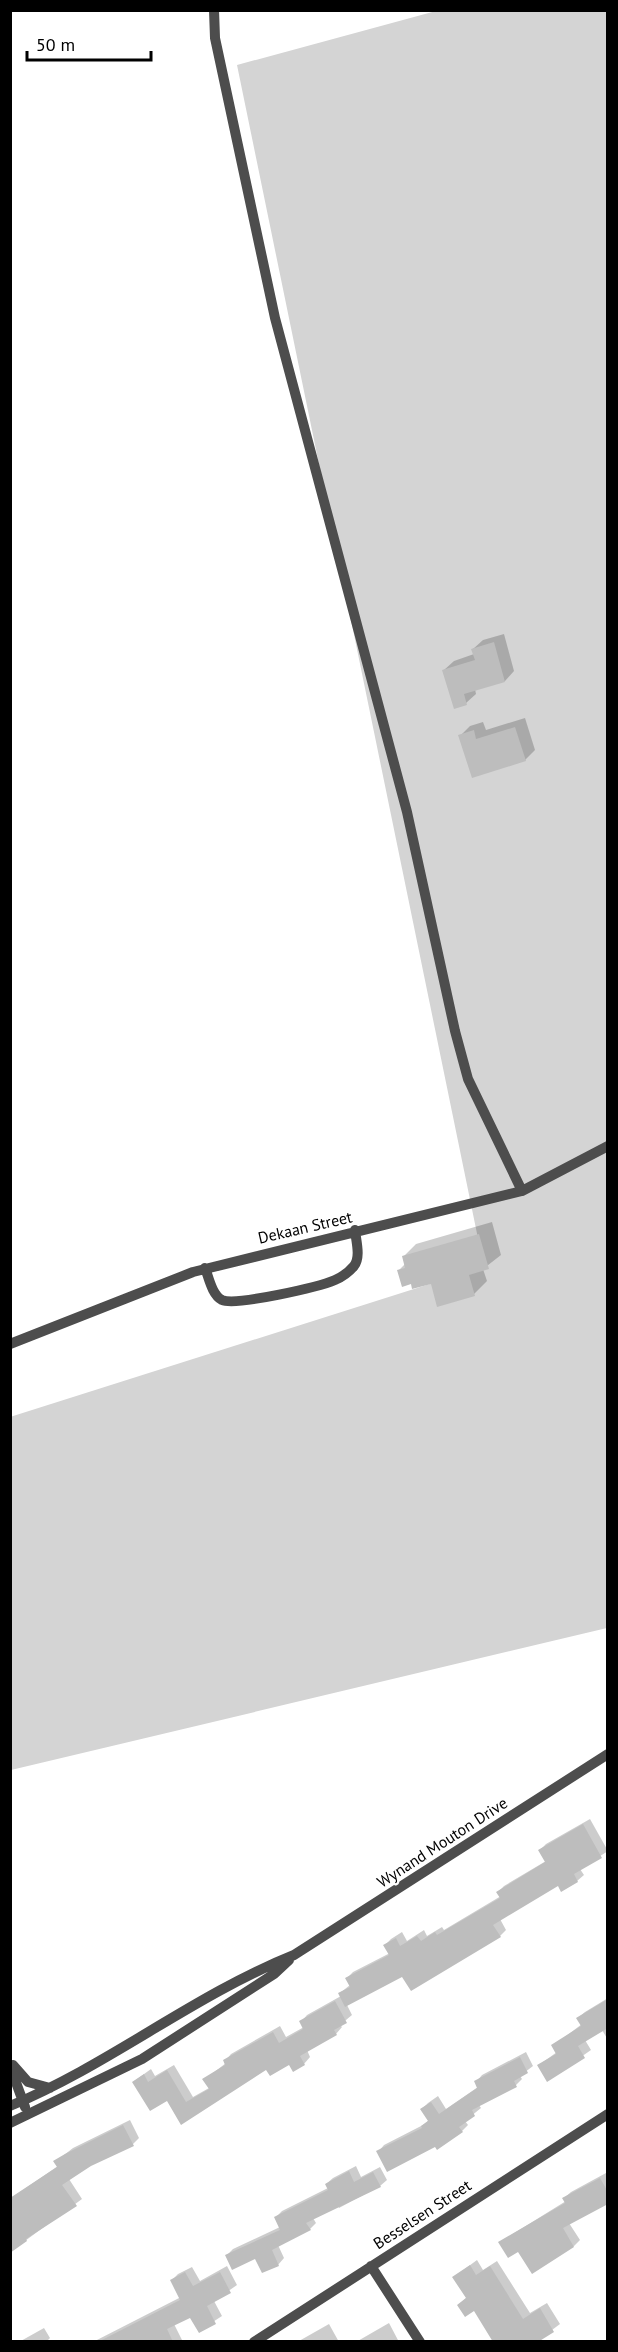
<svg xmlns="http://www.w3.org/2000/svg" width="618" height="2352" viewBox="0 0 618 2352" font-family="'PT Sans',sans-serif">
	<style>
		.green { fill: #d4d4d4 }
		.shadow { fill: #0003 }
		.building { fill: #bdbdbd }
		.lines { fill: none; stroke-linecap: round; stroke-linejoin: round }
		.minor { stroke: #4d4d4d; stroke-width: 10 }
		.labels { text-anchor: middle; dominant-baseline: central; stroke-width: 4.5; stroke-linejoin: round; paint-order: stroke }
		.street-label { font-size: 16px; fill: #000; stroke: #fff }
	</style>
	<rect width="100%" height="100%" fill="#fff"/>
	<!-- green -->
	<path class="green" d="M 436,11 L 607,11 L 607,1628 L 11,1770 L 10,1417 L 436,1282 L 481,1253 L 237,65 Z"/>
	<!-- shadow -->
	<path class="shadow" d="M 504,634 L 514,671 L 505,681 L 475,689 L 476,694 L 466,703 L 444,670 L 454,661 L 474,654 L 473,649 L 483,640 Z
		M 525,718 L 535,750 L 525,760 L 460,736 L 470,726 L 483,722 L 486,730 Z
		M 492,1222 L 501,1255 L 483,1269 L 487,1281 L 474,1294 L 432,1282 L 412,1282 L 399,1270 L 405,1264 L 403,1257 L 416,1244 Z
		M 590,1819 L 608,1851 L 580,1869 L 584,1875 L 577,1881 L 559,1884 L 500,1919 L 506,1930 L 500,1936 L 403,1975 L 347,2005 L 352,2015 L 340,2025 L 342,2027 L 336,2034 L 307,2050 L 310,2057 L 304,2064 L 289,2063 L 266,2068 L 181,2122 L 167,2099 L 133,2082 L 151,2069 L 155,2076 L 174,2065 L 193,2097 L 209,2088 L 204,2080 L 226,2063 L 225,2061 L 231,2054 L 280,2026 L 286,2037 L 304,2027 L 301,2022 L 307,2015 L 341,1996 L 340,1993 L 350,1985 L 347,1978 L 353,1972 L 390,1953 L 385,1945 L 391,1939 L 402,1932 L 407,1941 L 424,1930 L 427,1936 L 442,1927 L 444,1930 L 501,1896 L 498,1892 L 504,1886 L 546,1861 L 540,1850 L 546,1844 Z
		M 608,1998 L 608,2040 L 602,2030 L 585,2040 L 591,2050 L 548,2080 L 539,2065 L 557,2052 L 553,2046 L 582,2024 L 578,2018 L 585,2012 Z
		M 526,2052 L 533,2066 L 520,2076 L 522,2079 L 516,2085 L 479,2105 L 481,2108 L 465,2121 L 468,2125 L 462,2131 L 436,2145 L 378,2152 L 384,2145 L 423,2125 L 429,2120 L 422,2109 L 428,2103 L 438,2096 L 446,2109 L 478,2087 L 476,2082 L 482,2075 Z
		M 130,2120 L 139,2138 L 133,2144 L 90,2165 L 69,2179 L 82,2199 L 10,2252 L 10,2199 L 58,2166 L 55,2162 L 73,2148 Z
		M 356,2166 L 361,2177 L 380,2167 L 387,2180 L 380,2186 L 339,2208 L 338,2206 L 313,2218 L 316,2223 L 310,2229 L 278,2245 L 284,2258 L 278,2265 L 256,2257 L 227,2255 L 233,2249 L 280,2227 L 275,2218 L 282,2211 L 328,2188 L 326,2184 L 333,2178 Z
		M 606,2173 L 608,2203 L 569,2223 L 580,2240 L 574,2246 L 532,2272 L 518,2249 L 500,2242 L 566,2201 L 564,2198 L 571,2192 Z
		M 477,2260 L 483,2270 L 497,2261 L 530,2313 L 547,2303 L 560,2324 L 536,2342 L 475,2309 L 459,2305 L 467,2297 L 454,2277 Z
		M 227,2266 L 237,2285 L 214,2301 L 222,2316 L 199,2331 L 191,2316 L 174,2324 L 183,2342 L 93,2342 L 181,2297 L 172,2280 L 178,2274 L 192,2267 L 200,2281 Z
		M 389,2323 L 399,2342 L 356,2342 Z
		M 329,2324 L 339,2342 L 298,2342 L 299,2341 Z
		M 44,2328 L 50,2338 L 46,2342 L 19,2342 Z"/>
	<!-- building -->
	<path class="building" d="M 494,642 L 505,682 L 464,694 L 467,705 L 454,709 L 442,670 L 475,660 L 471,649 Z
		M 515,727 L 526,761 L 472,778 L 458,735 L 474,730 L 476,739 Z
		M 479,1234 L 489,1269 L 469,1275 L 475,1296 L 437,1307 L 431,1284 L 412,1289 L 411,1284 L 402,1287 L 397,1270 L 405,1268 L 402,1256 Z
		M 583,1824 L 602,1858 L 574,1874 L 578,1882 L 561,1892 L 558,1886 L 493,1925 L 501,1937 L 411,1991 L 402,1977 L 345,2007 L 338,1993 L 350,1987 L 345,1978 L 389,1955 L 383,1945 L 396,1938 L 400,1946 L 417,1936 L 421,1941 L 435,1932 L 437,1935 L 500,1898 L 496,1892 L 545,1862 L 538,1850 Z
		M 608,1999 L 608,2028 L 578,2046 L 585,2058 L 547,2082 L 537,2065 L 556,2054 L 551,2045 L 581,2026 L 576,2018 Z
		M 335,2001 L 347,2023 L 334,2030 L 337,2035 L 300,2056 L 305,2065 L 293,2072 L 289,2065 L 270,2076 L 266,2070 L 181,2125 L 167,2101 L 150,2111 L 132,2082 L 144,2074 L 148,2082 L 167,2070 L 186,2102 L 209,2089 L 202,2079 L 225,2065 L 223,2060 L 273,2032 L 279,2043 L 303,2029 L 299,2021 Z
		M 520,2057 L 528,2073 L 514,2081 L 517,2087 L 472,2110 L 475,2116 L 459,2127 L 463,2132 L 437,2150 L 435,2147 L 387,2172 L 376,2151 L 422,2128 L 421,2126 L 428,2121 L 420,2109 L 431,2102 L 439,2114 L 477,2088 L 474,2081 Z
		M 123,2125 L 134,2146 L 91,2166 L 62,2185 L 77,2206 L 26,2239 L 27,2241 L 10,2253 L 10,2198 L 57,2167 L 53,2161 L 65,2154 Z
		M 349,2171 L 354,2182 L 373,2172 L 381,2187 L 306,2223 L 311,2230 L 272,2250 L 279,2266 L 262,2273 L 255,2259 L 232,2270 L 225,2255 L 280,2230 L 274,2217 L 328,2190 L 325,2184 Z
		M 600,2178 L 608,2192 L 608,2204 L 563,2228 L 574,2247 L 532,2274 L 518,2252 L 508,2258 L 498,2242 L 565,2203 L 562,2198 Z
		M 470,2265 L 476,2275 L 490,2266 L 523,2319 L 540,2308 L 554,2332 L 538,2342 L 493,2342 L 474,2311 L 465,2317 L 457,2305 L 466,2298 L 452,2277 Z
		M 185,2272 L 193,2286 L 220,2272 L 231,2293 L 207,2306 L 216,2324 L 199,2333 L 190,2318 L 167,2329 L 173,2342 L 98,2342 L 180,2300 L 170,2280 Z"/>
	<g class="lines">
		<!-- minor -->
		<path class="minor" d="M 214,10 L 215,38 L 275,318 L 407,812 L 455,1031 L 468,1079 L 522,1191
			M 205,1268 C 209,1278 212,1295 222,1300 C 236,1306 319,1287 335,1280 C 342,1277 349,1272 354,1266 C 361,1257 356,1241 355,1230
			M 10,1344 L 193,1272 L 522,1191 L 608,1146
			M 13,2065 L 28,2082 L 50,2088
			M 10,2066 L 25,2107
			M 10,2106 C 109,2065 194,1995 294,1955 L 608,1754
			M 10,2123 L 142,2059 L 274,1974 L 289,1960
			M 371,2266 L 420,2342
			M 254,2342 L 608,2114"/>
	</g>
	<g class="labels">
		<!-- street labels -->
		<g class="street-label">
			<text transform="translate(305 1227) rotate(-13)">Dekaan Street</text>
			<text transform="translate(442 1842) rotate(-33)">Wynand Mouton Drive</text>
			<text transform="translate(422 2214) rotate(-33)">Besselsen Street</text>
		</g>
	</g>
	<!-- border -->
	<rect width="618" height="2352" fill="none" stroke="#000000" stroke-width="24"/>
	<!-- scale -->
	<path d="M27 51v9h124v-9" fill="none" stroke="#000000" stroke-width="3"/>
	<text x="36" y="51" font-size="18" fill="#000000" stroke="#ffffff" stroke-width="4.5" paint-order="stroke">50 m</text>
</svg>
